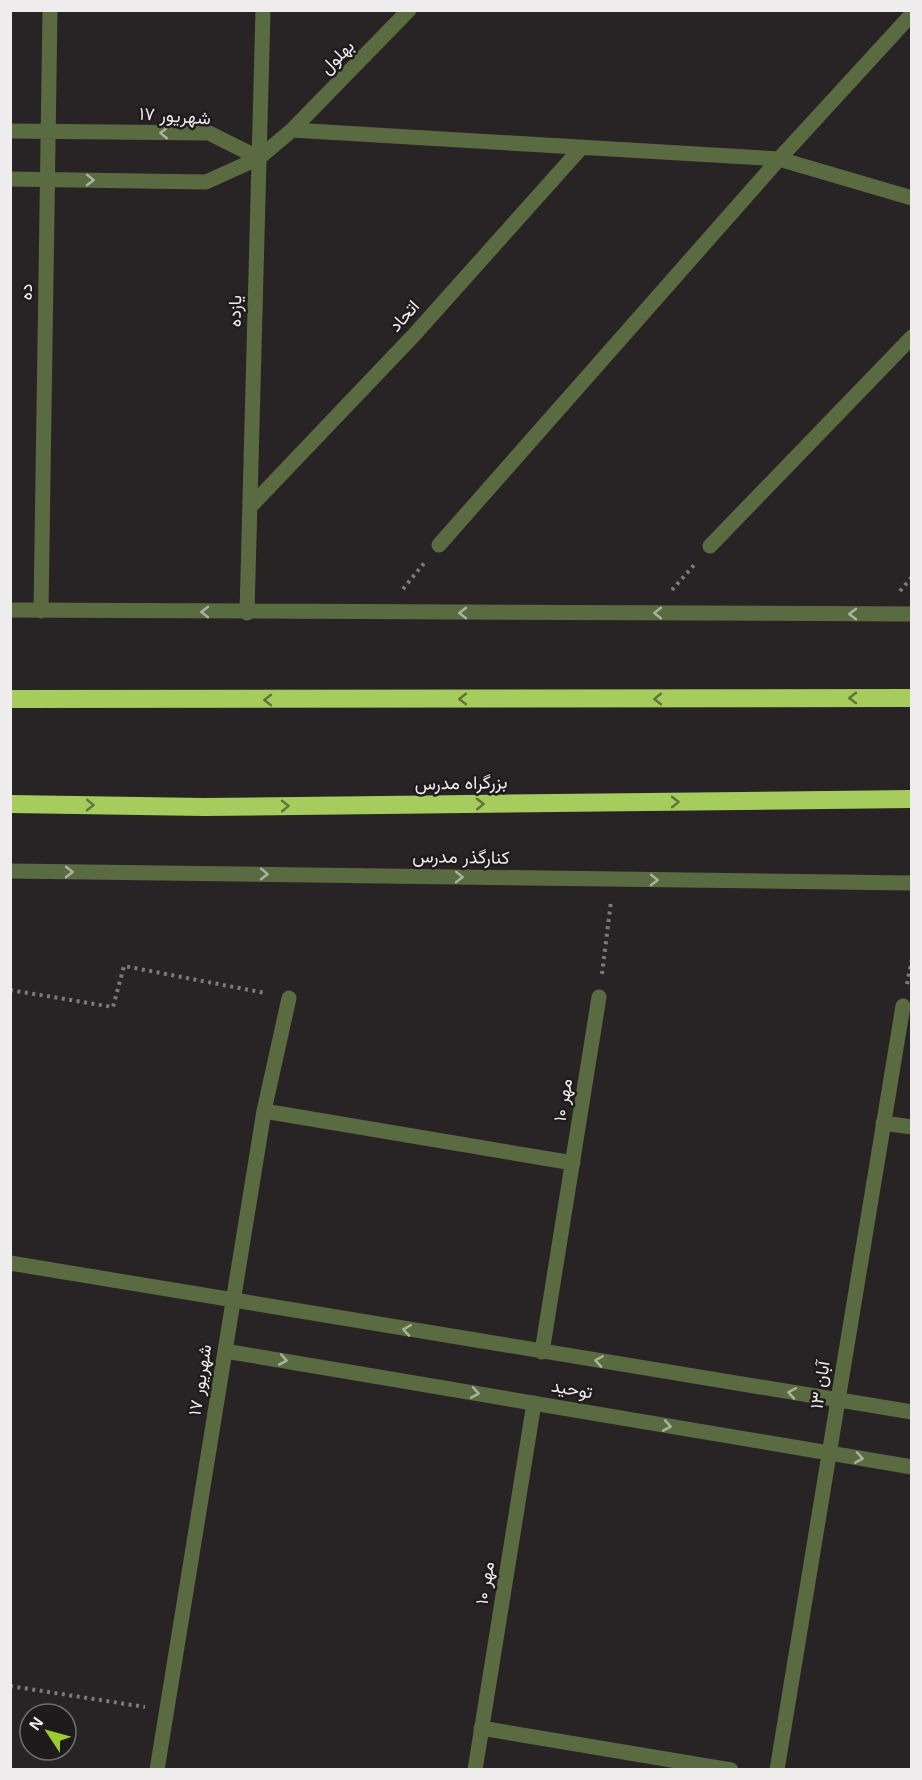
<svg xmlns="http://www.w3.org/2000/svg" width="922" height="1780" viewBox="0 0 922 1780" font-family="Helvetica,Vazirmatn,sans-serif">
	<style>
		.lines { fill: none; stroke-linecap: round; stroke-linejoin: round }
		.path { stroke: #7e7a7c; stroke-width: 4; stroke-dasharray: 3 4.5; stroke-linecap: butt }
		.minor { stroke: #5b6b41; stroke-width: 15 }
		.highway { stroke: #a5cc5d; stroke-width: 18 }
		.oneway { stroke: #acb2a0 }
		.oneway2 { stroke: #62743c }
		.labels { text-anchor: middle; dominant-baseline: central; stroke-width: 5; stroke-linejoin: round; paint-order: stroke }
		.street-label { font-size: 18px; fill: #efeced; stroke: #1f1b1c }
	</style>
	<rect width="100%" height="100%" fill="#282426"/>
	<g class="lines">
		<!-- path -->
		<path class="path" d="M 403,589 L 425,562
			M 672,590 L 695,564
			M 900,591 L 912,577
			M 602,974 L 611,901
			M 907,984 L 912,959
			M 10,990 L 113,1007 L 124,966 L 265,993
			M 10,1686 L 145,1707"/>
		<!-- minor -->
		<path class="minor" d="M 292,130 L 779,159 L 912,198
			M 10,131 L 209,133 L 259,158
			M 10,179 L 206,182 L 259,158 L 292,130 L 409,10
			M 250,507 L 414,335 L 582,147
			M 439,545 L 779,159 L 912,14
			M 710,546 L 912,337
			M 10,610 L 912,614
			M 41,611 L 50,10
			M 247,613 L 263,10
			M 10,871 L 912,883
			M 264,1111 L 573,1163
			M 883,1123 L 912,1127
			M 10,1263 L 912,1412
			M 225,1351 L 912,1467
			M 542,1352 L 599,997
			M 481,1728 L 731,1770
			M 157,1770 L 264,1111 L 289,998
			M 475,1770 L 534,1403
			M 777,1770 L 903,1006"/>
		<!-- highway -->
		<path class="highway" d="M 10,699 L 912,698
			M 10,804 L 204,807 L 912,799"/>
	</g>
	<!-- one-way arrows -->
	<defs><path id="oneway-chevron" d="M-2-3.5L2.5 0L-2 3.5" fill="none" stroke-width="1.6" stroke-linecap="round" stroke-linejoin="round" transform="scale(1.5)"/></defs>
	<g class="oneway">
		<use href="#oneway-chevron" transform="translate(164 133) rotate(-179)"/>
		<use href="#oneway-chevron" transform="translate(90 180) rotate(1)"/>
		<use href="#oneway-chevron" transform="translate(205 612) rotate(-179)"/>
		<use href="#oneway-chevron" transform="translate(463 613) rotate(-180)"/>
		<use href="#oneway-chevron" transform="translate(658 613) rotate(-180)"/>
		<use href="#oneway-chevron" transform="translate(853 614) rotate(-180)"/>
		<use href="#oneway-chevron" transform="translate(69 872) rotate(1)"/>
		<use href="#oneway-chevron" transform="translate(264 874) rotate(1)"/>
		<use href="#oneway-chevron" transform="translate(459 877) rotate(1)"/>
		<use href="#oneway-chevron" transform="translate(654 880) rotate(1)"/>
		<use href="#oneway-chevron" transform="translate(407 1330) rotate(-171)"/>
		<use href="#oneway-chevron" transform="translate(283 1360) rotate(10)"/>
		<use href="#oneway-chevron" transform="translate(599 1361) rotate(-171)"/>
		<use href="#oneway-chevron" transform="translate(475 1393) rotate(10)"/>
		<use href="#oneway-chevron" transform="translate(792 1393) rotate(-171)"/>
		<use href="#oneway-chevron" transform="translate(667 1426) rotate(10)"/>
		<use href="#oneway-chevron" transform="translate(859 1458) rotate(10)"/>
	</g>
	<g class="oneway2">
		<use href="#oneway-chevron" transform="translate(853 698) rotate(180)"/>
		<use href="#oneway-chevron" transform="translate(463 699) rotate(180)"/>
		<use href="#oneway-chevron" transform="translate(658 699) rotate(180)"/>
		<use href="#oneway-chevron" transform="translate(268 700) rotate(180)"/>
		<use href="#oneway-chevron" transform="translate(675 802) rotate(-1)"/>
		<use href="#oneway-chevron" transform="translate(480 804) rotate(-1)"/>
		<use href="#oneway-chevron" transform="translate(90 805) rotate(1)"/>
		<use href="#oneway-chevron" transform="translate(285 806) rotate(-1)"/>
	</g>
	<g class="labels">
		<!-- street labels -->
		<g class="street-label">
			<text transform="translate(337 57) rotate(-45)">بهلول</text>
			<text transform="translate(175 116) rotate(4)">۱۷ شهریور</text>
			<text transform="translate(26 292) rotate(-89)">ده</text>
			<text transform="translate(235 311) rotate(-89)">یازده</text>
			<text transform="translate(404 316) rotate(-48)">اتحاد</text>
			<text transform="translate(461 783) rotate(-1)">بزرگراه مدرس</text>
			<text transform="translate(461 857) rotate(1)">کنارگذر مدرس</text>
			<text transform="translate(563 1100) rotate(-81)">۱۰ مهر</text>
			<text transform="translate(200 1380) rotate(-81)">۱۷ شهریور</text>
			<text transform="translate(820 1385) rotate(-81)">۱۳ آبان</text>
			<text transform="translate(572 1389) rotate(10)">توحید</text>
			<text transform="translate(485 1583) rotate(-81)">۱۰ مهر</text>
		</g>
	</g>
	<!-- border -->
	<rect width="922" height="1780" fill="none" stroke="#efeced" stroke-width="24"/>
	<!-- north arrow -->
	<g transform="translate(48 1732) rotate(306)"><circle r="28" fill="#1f1b1c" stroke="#726f70" stroke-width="1.5"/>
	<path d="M0-4.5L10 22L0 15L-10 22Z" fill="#9ccb32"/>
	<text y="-9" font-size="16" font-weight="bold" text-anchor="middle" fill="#efeced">N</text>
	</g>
</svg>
